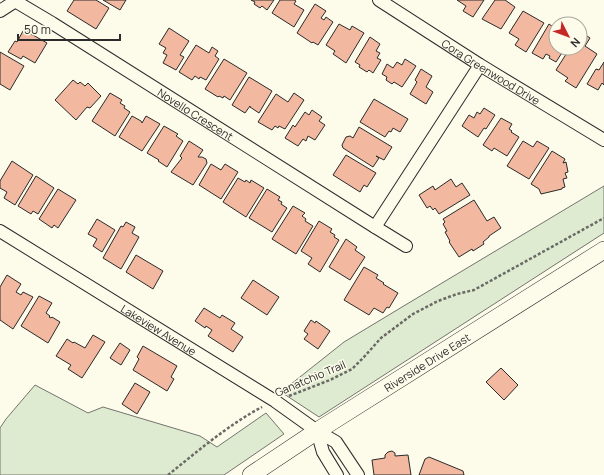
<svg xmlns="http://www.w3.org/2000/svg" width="604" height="475" viewBox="0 0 604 475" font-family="Manrope,sans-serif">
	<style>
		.green { fill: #deebd1; stroke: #74746e }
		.building { fill: #f2b8a0; stroke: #2b2b2b }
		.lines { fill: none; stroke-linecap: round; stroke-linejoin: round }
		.minor-casing { stroke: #2b2b2b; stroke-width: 14 }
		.secondary-casing { stroke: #2b2b2b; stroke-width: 18 }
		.path { stroke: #6a6964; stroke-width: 2.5; stroke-dasharray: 3 2; stroke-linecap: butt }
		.minor { stroke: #fdfbea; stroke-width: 12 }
		.secondary { stroke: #fdfbea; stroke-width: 17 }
		.labels { text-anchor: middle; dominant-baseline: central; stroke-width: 3; stroke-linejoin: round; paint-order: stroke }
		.street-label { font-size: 11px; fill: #2b2b2b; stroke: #fdfbea }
	</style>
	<rect width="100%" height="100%" fill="#fdfbea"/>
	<!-- green -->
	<path class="green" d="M 604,186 L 604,233 L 319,417 L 281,392 L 344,342 L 407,304 Z
		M 35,385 L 88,413 L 103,407 L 200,436 L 217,447 L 266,413 L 284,434 L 224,475 L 0,475 L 0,428 L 6,419 Z"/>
	<!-- building -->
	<path class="building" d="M 74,0 L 96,0 L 109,8 L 96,29 L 67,11 Z
		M 103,0 L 126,0 L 120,10 Z
		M 251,0 L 274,0 L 267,10 L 262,6 L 260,8 L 254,4 L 255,2 Z
		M 280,0 L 294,0 L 296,1 L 294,4 L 304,10 L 294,27 L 272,13 Z
		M 457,0 L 484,0 L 473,17 L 463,11 L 466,6 Z
		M 495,0 L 505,0 L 515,7 L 501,29 L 482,19 Z
		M 315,4 L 326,11 L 321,18 L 324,20 L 326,17 L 333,22 L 318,45 L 313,42 L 312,43 L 297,33 Z
		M 523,11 L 544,23 L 526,52 L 515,45 L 519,39 L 509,33 Z
		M 339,24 L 350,30 L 352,26 L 364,33 L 346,63 L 336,56 L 333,54 L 335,51 L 326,45 Z
		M 549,24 L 556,29 L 556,48 L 565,48 L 556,62 L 549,58 L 550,56 L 546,54 L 543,59 L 532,53 Z
		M 169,28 L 189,41 L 180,55 L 184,57 L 176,70 L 163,63 L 167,55 L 163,53 L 166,48 L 159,44 Z
		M 23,31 L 25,32 L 26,31 L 47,43 L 35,63 L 23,56 L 21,59 L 8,52 L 15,41 L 17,42 Z
		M 581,32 L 590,38 L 585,46 L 597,54 L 576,88 L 565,81 L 568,78 L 556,70 L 570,48 L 580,48 L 580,33 Z
		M 370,37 L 380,44 L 376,51 L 380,53 L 377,58 L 381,60 L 373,73 L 369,70 L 367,72 L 359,67 L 360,65 L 355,62 Z
		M 196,45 L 209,53 L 212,47 L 218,51 L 215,56 L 219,59 L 206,80 L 200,77 L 199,79 L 195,76 L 192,80 L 179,72 Z
		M 0,52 L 24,66 L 10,90 L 0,84 Z
		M 224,59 L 247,73 L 230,100 L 224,96 L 223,98 L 219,96 L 218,97 L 205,89 Z
		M 405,59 L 416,66 L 402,87 L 394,82 L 392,84 L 386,80 L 387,77 L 382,74 L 387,64 L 393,68 L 397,62 L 402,65 Z
		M 604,62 L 604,85 L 602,83 L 598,90 L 587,84 L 596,69 L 599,70 Z
		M 421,69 L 432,76 L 426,87 L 433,92 L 426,104 L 410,94 L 417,82 L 415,80 Z
		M 249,77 L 272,91 L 259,113 L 250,107 L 250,106 L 245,113 L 232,105 Z
		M 73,80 L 78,84 L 80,82 L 85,86 L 88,83 L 101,96 L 90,108 L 87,107 L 76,120 L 55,100 Z
		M 110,93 L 122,100 L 120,103 L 125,106 L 124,108 L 130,112 L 115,136 L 92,121 Z
		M 294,93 L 304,100 L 285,129 L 279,126 L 278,128 L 275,126 L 272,130 L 258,122 L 276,94 L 288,102 Z
		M 374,99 L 408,119 L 400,132 L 393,128 L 391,132 L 389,131 L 385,137 L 360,122 Z
		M 484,108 L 495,115 L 486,129 L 484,128 L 478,137 L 462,126 L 469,115 L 474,118 L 477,112 L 480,114 Z
		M 312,110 L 322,117 L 319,121 L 325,125 L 315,140 L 308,136 L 306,141 L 303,139 L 298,146 L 285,138 L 293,125 L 295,127 L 305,112 L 309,115 Z
		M 132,116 L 141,121 L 142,123 L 146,116 L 160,124 L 142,151 L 119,137 Z
		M 501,118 L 512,124 L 509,129 L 512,131 L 511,132 L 519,137 L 507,156 L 494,148 L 492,151 L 483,145 Z
		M 164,126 L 178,134 L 176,136 L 183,141 L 167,167 L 158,161 L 159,160 L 147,153 Z
		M 359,127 L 392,147 L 384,160 L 376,156 L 379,158 L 373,167 L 343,148 L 342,145 L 346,137 L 350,136 L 353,138 Z
		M 189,141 L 203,150 L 198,157 L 202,157 L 206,159 L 207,163 L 193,185 L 171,172 L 182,158 L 180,156 Z
		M 523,141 L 533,147 L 537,141 L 549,148 L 529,179 L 507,166 Z
		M 552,151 L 565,159 L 563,163 L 566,162 L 568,172 L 565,173 L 567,178 L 563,179 L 565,187 L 562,188 L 562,189 L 541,194 L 539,189 L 531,184 Z
		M 346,155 L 376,173 L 367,187 L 364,185 L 360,192 L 333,175 Z
		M 12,161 L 33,175 L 15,205 L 4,198 L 7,192 L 0,188 L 0,181 Z
		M 211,164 L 221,170 L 225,164 L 238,172 L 221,199 L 199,185 Z
		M 36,176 L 54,188 L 38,214 L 33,211 L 31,214 L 18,206 Z
		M 238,178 L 245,182 L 246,180 L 250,183 L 251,180 L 264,188 L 246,217 L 223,202 Z
		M 451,179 L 456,187 L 462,183 L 470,195 L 439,214 L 435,208 L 433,210 L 430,206 L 427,208 L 419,195 L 433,186 L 435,190 Z
		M 58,189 L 76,200 L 58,228 L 54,225 L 52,228 L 39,219 Z
		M 267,189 L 280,197 L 278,200 L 282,202 L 281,204 L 287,208 L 272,232 L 249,218 Z
		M 474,200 L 487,221 L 494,217 L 501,228 L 489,236 L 489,237 L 483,242 L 484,244 L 473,251 L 472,249 L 459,257 L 449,242 L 450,241 L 445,232 L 447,231 L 443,224 L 445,222 L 443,219 Z
		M 293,206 L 305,213 L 302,216 L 306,219 L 305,221 L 313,226 L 296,254 L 272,239 Z
		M 97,219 L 115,230 L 102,252 L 93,246 L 97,239 L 88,234 Z
		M 319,221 L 332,229 L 330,232 L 335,235 L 334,237 L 339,240 L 320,272 L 308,264 L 312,258 L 301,251 Z
		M 126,222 L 135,227 L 132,233 L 139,237 L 121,269 L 103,258 L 121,226 L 123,227 Z
		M 346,239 L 357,247 L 355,250 L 365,257 L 350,280 L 329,267 Z
		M 136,255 L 163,271 L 153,289 L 126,272 Z
		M 364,267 L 378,275 L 376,278 L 384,283 L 383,284 L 398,293 L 389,308 L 387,307 L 383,313 L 374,308 L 369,315 L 344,300 Z
		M 7,275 L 21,284 L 16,292 L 21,295 L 23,292 L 33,297 L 13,329 L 0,320 L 0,287 Z
		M 253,280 L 279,297 L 267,315 L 241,298 Z
		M 39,296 L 52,303 L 46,313 L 50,316 L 49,317 L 51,318 L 52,317 L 60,322 L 48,343 L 21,326 Z
		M 204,308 L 220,318 L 222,315 L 235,323 L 231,329 L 243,337 L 233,352 L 208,336 L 212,330 L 206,326 L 205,328 L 195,321 Z
		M 311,320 L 315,323 L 316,321 L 330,331 L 318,349 L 304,339 L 308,334 L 304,331 Z
		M 93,335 L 105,342 L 82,378 L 68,369 L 71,365 L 56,356 L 67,339 L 73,343 L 74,342 L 85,348 Z
		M 120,343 L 130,350 L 121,365 L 110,358 Z
		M 143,346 L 177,366 L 171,377 L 174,379 L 167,391 L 133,370 L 139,359 L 137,357 Z
		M 501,368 L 518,385 L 504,400 L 486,382 Z
		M 135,383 L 150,392 L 137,414 L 122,404 Z
		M 392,451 L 395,453 L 395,456 L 408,455 L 411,475 L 374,475 L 372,460 L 385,458 L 385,455 L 388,452 Z
		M 429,457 L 463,471 L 464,475 L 419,475 L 425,459 Z"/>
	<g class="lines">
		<!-- minor casing -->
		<g class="minor-casing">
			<g id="minor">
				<path id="s1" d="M 379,0 L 480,65 L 604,140"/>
				<path id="s2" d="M 15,1 L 52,23 L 375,227 L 406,246"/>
				<path d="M 0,11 L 17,0"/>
				<path d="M 375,227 L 480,65"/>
				<path id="s3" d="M 0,231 L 275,401 L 317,431 L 336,442 L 358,475"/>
				<path d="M 317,431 L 323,452 L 337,475"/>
			</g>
		</g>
		<!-- secondary casing -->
		<g class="secondary-casing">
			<g id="secondary">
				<path id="s4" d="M 251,475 L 317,431 L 604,250"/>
			</g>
		</g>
		<!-- path -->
		<path class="path" d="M 289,396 L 330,380 L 352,369 L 364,357 L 381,338 L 413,314 L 438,301 L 457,294 L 474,290 L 604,218
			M 168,475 C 198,451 228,425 262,407"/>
		<!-- minor -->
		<use href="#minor" class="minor"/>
		<!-- secondary -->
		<use href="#secondary" class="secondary"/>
	</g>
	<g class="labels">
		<!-- street labels -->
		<g class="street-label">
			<text stroke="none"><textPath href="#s1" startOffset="133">Cora Greenwood Drive</textPath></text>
			<text stroke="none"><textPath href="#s2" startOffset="213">Novello Crescent</textPath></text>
			<text stroke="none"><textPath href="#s3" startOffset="187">Lakeview Avenue</textPath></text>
			<text stroke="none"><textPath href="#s4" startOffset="209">Riverside Drive East</textPath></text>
			<text transform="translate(310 378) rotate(-23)">Ganatchio Trail</text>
		</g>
	</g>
	<!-- north arrow -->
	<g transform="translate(568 36) rotate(132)"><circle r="19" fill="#fdfbea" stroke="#a9a89e"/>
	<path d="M0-3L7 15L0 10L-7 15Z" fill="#c62828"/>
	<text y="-6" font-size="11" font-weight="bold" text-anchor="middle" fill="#2b2b2b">N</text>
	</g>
	<!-- scale -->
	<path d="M18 34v6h102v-6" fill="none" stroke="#2b2b2b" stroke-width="2"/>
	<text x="24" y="34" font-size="12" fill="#2b2b2b" stroke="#fdfbea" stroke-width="3" paint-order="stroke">50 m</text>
</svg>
